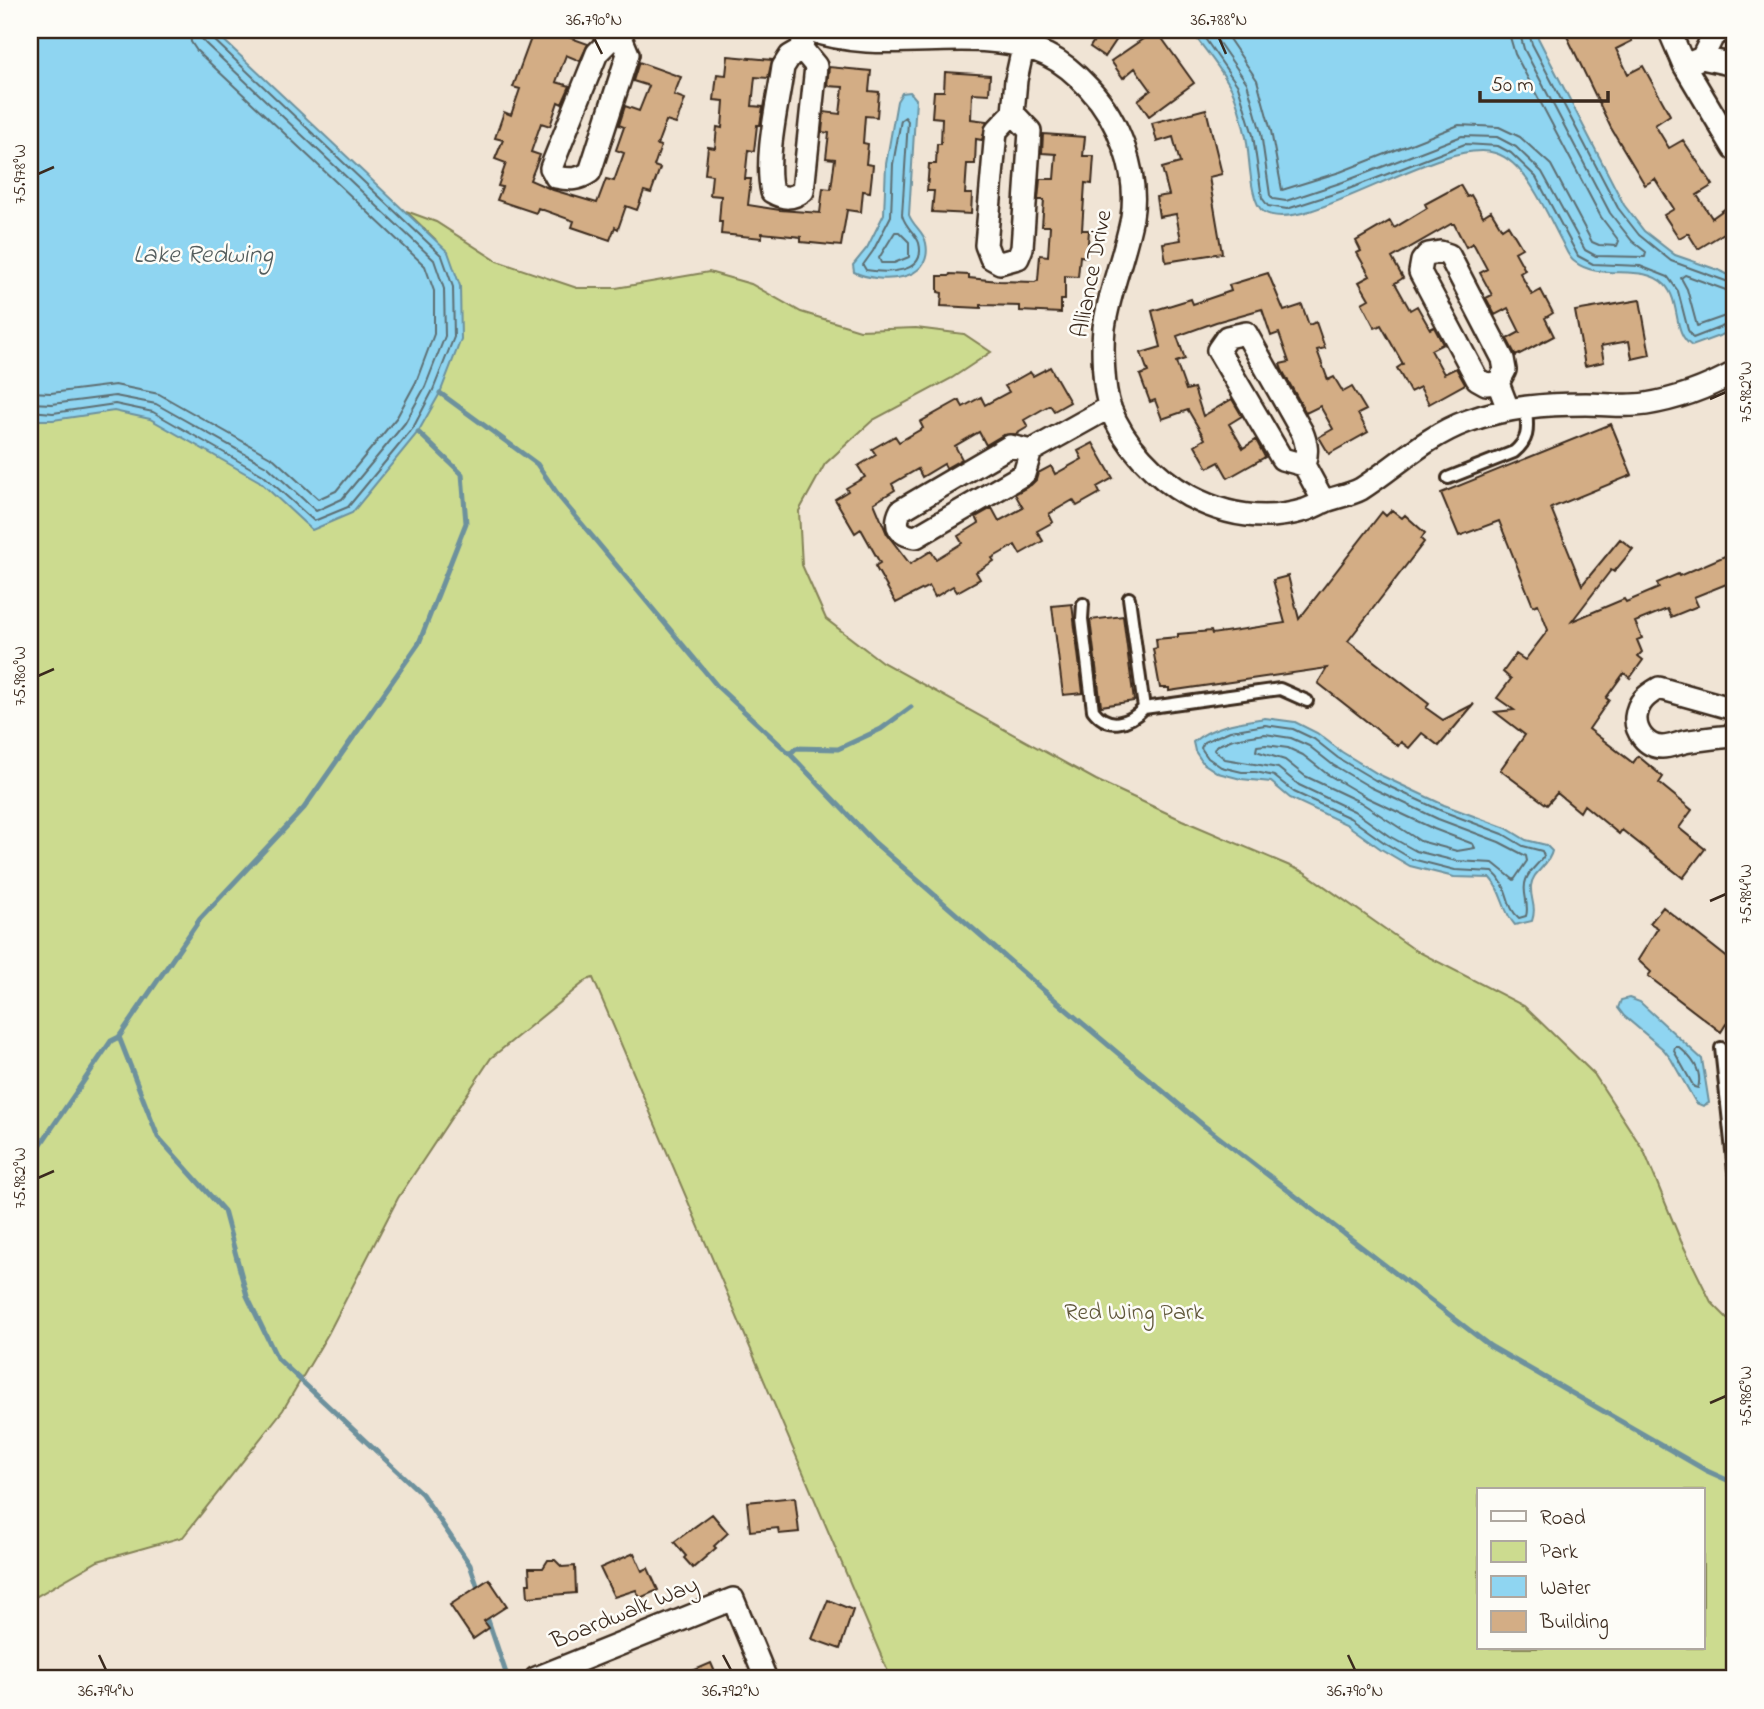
<svg xmlns="http://www.w3.org/2000/svg" width="1764" height="1709" viewBox="0 0 1764 1709" font-family="'Indie Flower',sans-serif">
	<style>
		.green { fill: #ccdb8f; stroke: #848256; stroke-width: 2; fill-rule: evenodd }
		.water { fill: #8fd5f1; stroke: #6d919d; stroke-width: 2 }
		.lines { fill: none; stroke-linecap: round; stroke-linejoin: round }
		.shore { stroke: #5d6e72; stroke-width: 2 }
		.stream { stroke: #6d919d; stroke-width: 5 }
		.building { fill: #d3ad85; stroke: #3b2a1e; stroke-width: 2 }
		.service-casing { stroke: #3b2a1e; stroke-width: 16 }
		.minor-casing { stroke: #3b2a1e; stroke-width: 26 }
		.service { stroke: #fdfcf7; stroke-width: 10 }
		.minor { stroke: #fdfcf7; stroke-width: 21 }
		.ticks { fill: none; stroke: #3b2a1e; stroke-width: 2.5 }
		.labels { text-anchor: middle; dominant-baseline: central; stroke-width: 5; stroke-linejoin: round; paint-order: stroke }
		.street-label { font-size: 24px; fill: #3b2a1e; stroke: #fdfcf7 }
		.park-label { font-size: 24px; fill: #5f563a; stroke: #fdfcf7 }
		.water-label { font-size: 26px; font-style: italic; fill: #545d5d; stroke: #fdfcf7 }
		.neatline { fill: none; stroke: #3b2a1e; stroke-width: 2.5 }
		.ticks-label { font-size: 18px; text-anchor: middle; fill: #3b2a1e }
	</style>
	<rect width="100%" height="100%" fill="#f0e4d5"/>
	<filter id="ink" filterUnits="userSpaceOnUse"><feTurbulence type="fractalNoise" baseFrequency=".0143" numOctaves="2"/><feDisplacementMap in="SourceGraphic" scale="14" xChannelSelector="R" yChannelSelector="G"/><feConvolveMatrix kernelMatrix="1 2 1 2 8 2 1 2 1" color-interpolation-filters="sRGB"/></filter>
	<g filter="url(#ink)">
		<!-- green -->
		<path class="green" d="M 30,170 L 434,238 L 406,211 L 436,222 L 497,261 L 577,288 L 616,288 L 709,272 L 751,284 L 801,312 L 860,330 L 916,328 L 964,334 L 991,352 L 952,378 L 873,420 L 825,464 L 799,511 L 802,565 L 826,619 L 882,662 L 1096,780 L 1182,820 L 1304,872 L 1415,950 L 1524,1006 L 1594,1074 L 1644,1151 L 1681,1241 L 1711,1302 L 1734,1325 L 1734,1679 L 891,1679 L 593,978 L 587,980 L 491,1058 L 398,1198 L 328,1334 L 283,1410 L 183,1537 L 98,1561 L 30,1600 ZM 1479,1490 L 1703,1490 L 1703,1648 L 1479,1648 Z"/>
		<!-- water -->
		<path class="water" d="M 30,30 L 213,30 L 448,252 L 460,286 L 461,339 L 440,393 L 418,432 L 352,513 L 312,530 L 259,481 L 150,419 L 114,411 L 53,420 L 37,420 L 30,417 Z
			M 1190,30 L 1534,30 L 1624,205 L 1644,231 L 1675,255 L 1721,271 L 1734,278 L 1734,327 L 1727,333 L 1692,346 C 1672,333 1681,302 1665,285 C 1643,262 1600,282 1575,262 C 1568,258 1565,247 1561,240 C 1547,214 1526,162 1495,153 C 1441,136 1305,237 1264,212 C 1249,203 1250,154 1246,137 C 1242,121 1238,100 1230,86 C 1219,66 1204,48 1190,30 Z
			M 910,92 L 916,99 L 909,215 C 913,226 924,232 926,243 C 934,283 878,284 854,272 L 853,265 L 867,248 L 884,214 L 886,164 L 897,101 L 902,93 Z
			M 1265,718 L 1295,722 L 1317,733 L 1342,752 L 1378,774 L 1444,805 L 1506,828 L 1526,840 L 1546,845 L 1552,851 C 1549,866 1532,872 1531,886 C 1530,900 1537,906 1532,921 L 1515,925 C 1502,911 1503,892 1490,878 L 1454,877 L 1410,866 L 1381,849 L 1346,824 L 1290,798 L 1271,782 L 1241,779 L 1218,773 L 1203,763 L 1195,751 L 1193,742 C 1213,725 1240,722 1265,718 Z
			M 1629,998 L 1640,1002 L 1702,1059 L 1709,1103 L 1703,1106 L 1696,1103 L 1671,1059 L 1663,1049 L 1624,1016 L 1618,1008 L 1621,1000 Z"/>
		<g class="lines">
			<!-- shore -->
			<path class="shore" d="M 1199,30 L 1238,86 L 1253,135 L 1262,198 L 1268,206 L 1287,209 L 1346,190 L 1465,144 L 1498,146 L 1511,153 L 1536,177 L 1578,256 L 1593,264 L 1640,266 L 1668,277 L 1678,291 L 1688,330 L 1693,338 L 1734,322
				M 1210,30 L 1247,83 L 1261,133 L 1270,195 L 1273,199 L 1286,201 L 1343,182 L 1462,136 L 1497,137 L 1516,147 L 1542,172 L 1585,250 L 1596,256 L 1645,257 L 1646,252 L 1632,241 L 1610,213 L 1524,49 L 1519,30
				M 1223,30 L 1257,80 L 1271,131 L 1282,190 L 1340,172 L 1459,125 L 1499,127 L 1520,137 L 1551,165 L 1592,242 L 1599,245 L 1617,246 L 1619,241 L 1601,217 L 1515,54 L 1508,30
				M 1528,30 L 1532,44 L 1618,208 L 1639,235 L 1671,261 L 1734,284
				M 905,117 L 908,121 L 902,215 C 906,229 916,233 919,243 C 927,275 885,273 866,270 L 863,265 L 873,251 L 891,216 L 893,164 L 901,120 Z
				M 895,232 L 899,232 L 909,242 L 909,257 L 894,263 L 881,263 L 879,258 Z
				M 1734,293 L 1685,275 L 1681,278 L 1687,289 L 1697,326 L 1734,313
				M 30,392 L 51,393 L 115,385 L 159,394 L 274,459 L 318,499 L 336,491 L 397,417 L 416,382 L 434,334 L 434,291 L 425,266 L 197,51 L 191,42 L 190,30
				M 30,403 L 52,404 L 115,396 L 156,404 L 268,467 L 316,511 L 342,499 L 405,423 L 425,387 L 445,336 L 444,289 L 434,260 L 206,44 L 201,38 L 200,30
				M 30,411 L 53,413 L 115,404 L 153,412 L 263,475 L 314,521 L 348,507 L 413,428 L 433,390 L 454,337 L 453,287 L 442,256 L 212,38 L 209,30
				M 1265,725 L 1293,729 L 1314,739 L 1338,758 L 1375,780 L 1442,811 L 1503,834 L 1523,846 L 1542,851 L 1544,856 C 1538,865 1529,870 1526,880 C 1521,892 1530,904 1526,916 L 1519,918 C 1505,907 1510,886 1493,872 L 1455,870 L 1412,859 L 1385,843 L 1350,818 L 1294,792 L 1274,776 L 1256,772 L 1242,772 L 1221,767 L 1208,758 L 1201,748 L 1204,742 L 1230,731 Z
				M 1265,734 L 1291,738 L 1309,746 L 1333,765 L 1370,787 L 1438,819 L 1499,842 L 1526,856 L 1527,861 L 1514,880 L 1493,863 L 1456,861 L 1416,851 L 1389,836 L 1354,811 L 1299,785 L 1278,768 L 1225,759 L 1214,750 L 1216,746 L 1233,739 Z
				M 1266,745 L 1288,748 L 1303,755 L 1327,774 L 1366,797 L 1434,829 L 1473,844 L 1475,848 L 1457,851 L 1420,841 L 1360,802 L 1305,776 L 1285,760 L 1256,751 L 1257,746 Z
				M 1675,1047 L 1679,1047 C 1692,1058 1703,1071 1698,1088 L 1694,1087 L 1674,1051 Z"/>
			<!-- stream -->
			<path class="stream" d="M 440,393 L 537,464 L 561,499 L 718,687 L 790,754 L 874,842 L 1042,989 L 1203,1125 L 1490,1346 L 1707,1471 L 1734,1483
				M 790,754 L 796,748 L 838,749 L 881,729 L 911,707
				M 119,1037 L 158,1137 L 224,1211 L 247,1296 L 277,1358 L 422,1494 L 470,1565 L 479,1591
				M 30,1160 L 111,1041 L 119,1037 L 200,919 L 304,808 L 419,643 L 466,523 L 462,474 L 418,432
				M 486,1614 L 508,1679"/>
		</g>
		<!-- building -->
		<path class="building" d="M 534,30 L 549,30 L 588,44 L 580,61 L 566,55 L 556,82 L 570,86 L 562,104 L 558,102 L 550,126 L 541,123 L 531,152 L 540,155 L 530,180 L 553,190 L 597,203 L 606,179 L 614,181 L 624,153 L 616,150 L 624,127 L 619,125 L 625,106 L 639,111 L 649,86 L 633,81 L 639,62 L 681,77 L 674,95 L 685,99 L 676,124 L 666,121 L 657,145 L 661,146 L 654,166 L 660,168 L 651,193 L 644,191 L 637,210 L 626,206 L 618,229 L 615,227 L 610,240 L 572,227 L 574,221 L 538,208 L 536,213 L 497,200 L 502,187 L 498,186 L 506,163 L 495,159 L 503,140 L 495,138 L 504,112 L 511,115 L 520,89 L 513,87 Z
			M 1101,30 L 1123,30 L 1105,57 L 1090,47 Z
			M 1156,30 L 1194,83 L 1149,116 L 1138,100 L 1151,90 L 1135,68 L 1123,78 L 1111,61 Z
			M 1564,30 L 1626,30 L 1632,41 L 1616,49 L 1628,74 L 1643,66 L 1670,115 L 1655,125 L 1669,148 L 1683,140 L 1713,185 L 1697,195 L 1712,218 L 1726,208 L 1734,221 L 1734,227 L 1698,249 L 1688,233 L 1679,238 L 1664,215 L 1674,209 L 1655,179 L 1645,185 L 1611,128 Z
			M 728,56 L 772,60 L 768,78 L 755,77 L 752,106 L 763,107 L 760,125 L 757,125 L 754,151 L 748,150 L 745,179 L 751,179 L 748,205 L 780,210 L 820,213 L 823,188 L 831,189 L 835,159 L 826,158 L 829,133 L 822,132 L 824,112 L 840,114 L 843,87 L 827,86 L 829,67 L 871,71 L 869,91 L 879,92 L 877,117 L 865,116 L 863,143 L 868,144 L 866,164 L 873,165 L 870,192 L 863,191 L 861,212 L 847,210 L 841,246 L 801,242 L 801,237 L 762,233 L 762,238 L 721,234 L 722,222 L 719,222 L 721,196 L 710,195 L 712,175 L 705,174 L 708,147 L 715,148 L 717,127 L 722,128 L 724,101 L 714,100 L 717,74 L 726,75 Z
			M 945,72 L 990,75 L 989,94 L 972,93 L 971,119 L 987,121 L 982,140 L 976,139 L 975,164 L 967,164 L 965,194 L 972,194 L 971,214 L 932,212 L 934,191 L 927,191 L 929,164 L 936,164 L 937,144 L 941,144 L 942,118 L 932,117 L 934,91 L 944,91 Z
			M 1206,109 L 1222,174 L 1209,177 L 1222,253 L 1166,262 L 1163,243 L 1181,240 L 1176,214 L 1159,217 L 1156,197 L 1169,195 L 1162,168 L 1180,163 L 1173,137 L 1157,142 L 1152,123 Z
			M 1043,134 L 1085,137 L 1083,156 L 1094,156 L 1092,184 L 1085,183 L 1082,230 L 1089,230 L 1087,257 L 1080,256 L 1078,277 L 1065,276 L 1065,300 L 1061,300 L 1061,313 L 1020,311 L 1020,306 L 981,305 L 981,308 L 941,306 L 942,293 L 938,292 L 938,276 L 949,276 L 950,274 L 969,275 L 969,278 L 999,281 L 1035,282 L 1038,280 L 1040,255 L 1048,256 L 1050,226 L 1042,226 L 1044,200 L 1038,200 L 1040,179 L 1054,179 L 1056,154 L 1042,153 Z
			M 1460,185 L 1467,197 L 1471,195 L 1483,216 L 1491,211 L 1502,229 L 1508,225 L 1522,248 L 1515,252 L 1525,270 L 1520,273 L 1532,295 L 1541,290 L 1553,313 L 1545,318 L 1554,336 L 1516,356 L 1507,339 L 1520,332 L 1508,308 L 1495,315 L 1486,298 L 1492,295 L 1480,273 L 1487,269 L 1473,243 L 1466,247 L 1454,224 L 1451,224 L 1392,258 L 1403,278 L 1395,283 L 1410,310 L 1417,306 L 1430,329 L 1434,327 L 1443,344 L 1431,350 L 1444,374 L 1456,368 L 1465,384 L 1429,404 L 1420,387 L 1410,392 L 1397,368 L 1403,364 L 1381,325 L 1375,328 L 1362,303 L 1369,299 L 1359,282 L 1370,276 L 1357,253 L 1361,251 L 1356,241 L 1390,221 L 1394,228 L 1427,208 L 1425,204 Z
			M 1268,273 L 1284,311 L 1302,305 L 1309,325 L 1316,322 L 1325,348 L 1317,350 L 1328,380 L 1334,377 L 1343,392 L 1352,387 L 1366,410 L 1358,414 L 1368,432 L 1329,454 L 1319,437 L 1333,429 L 1320,406 L 1306,413 L 1282,370 L 1280,364 L 1289,362 L 1279,333 L 1271,336 L 1262,309 L 1216,322 L 1177,336 L 1185,359 L 1176,362 L 1186,390 L 1194,388 L 1203,416 L 1232,399 L 1242,416 L 1229,424 L 1243,448 L 1256,440 L 1265,457 L 1228,478 L 1219,462 L 1208,468 L 1195,445 L 1205,439 L 1188,410 L 1162,419 L 1155,400 L 1150,402 L 1140,375 L 1148,372 L 1141,353 L 1161,347 L 1152,311 L 1191,299 L 1193,304 L 1231,291 L 1229,285 Z
			M 1640,300 L 1650,355 L 1632,359 L 1629,341 L 1601,346 L 1604,362 L 1585,366 L 1575,311 Z
			M 1050,367 L 1070,402 L 1054,411 L 1050,405 L 1024,420 L 1028,427 L 1016,434 L 1003,435 L 986,445 L 979,432 L 955,446 L 962,459 L 946,468 L 944,464 L 922,477 L 918,469 L 892,484 L 895,490 L 874,503 L 887,534 L 910,564 L 931,551 L 936,559 L 962,543 L 958,536 L 979,523 L 976,517 L 992,508 L 999,521 L 1023,508 L 1015,494 L 1031,485 L 1036,480 L 1038,473 L 1051,466 L 1055,474 L 1082,459 L 1078,451 L 1093,443 L 1113,478 L 1097,487 L 1100,493 L 1077,506 L 1073,500 L 1049,514 L 1053,522 L 1037,531 L 1043,541 L 1020,554 L 1015,545 L 992,558 L 994,561 L 976,572 L 980,579 L 957,592 L 953,586 L 935,597 L 929,586 L 896,603 L 875,566 L 880,563 L 861,529 L 855,533 L 835,499 L 848,491 L 846,488 L 865,477 L 858,466 L 876,455 L 872,449 L 895,436 L 899,442 L 923,428 L 920,422 L 959,400 L 963,407 L 981,397 L 985,405 L 1009,392 L 1005,386 L 1030,372 L 1033,376 Z
			M 1611,424 L 1632,475 L 1551,508 L 1582,585 L 1620,539 L 1633,549 L 1614,572 L 1611,570 L 1572,621 L 1624,599 L 1626,602 L 1659,588 L 1657,583 L 1678,574 L 1679,576 L 1734,552 L 1734,581 L 1694,597 L 1698,606 L 1671,617 L 1667,609 L 1635,622 L 1642,638 L 1637,640 L 1642,652 L 1638,656 L 1643,660 L 1630,678 L 1624,673 L 1606,698 L 1609,700 L 1589,729 L 1633,763 L 1638,756 L 1663,777 L 1659,783 L 1692,810 L 1679,828 L 1705,849 L 1683,878 L 1622,830 L 1619,834 L 1584,805 L 1580,812 L 1557,793 L 1547,805 L 1500,770 L 1525,735 L 1495,712 L 1514,710 L 1497,698 L 1511,679 L 1503,672 L 1516,654 L 1525,660 L 1548,630 L 1538,604 L 1533,606 L 1499,521 L 1459,536 L 1441,493 Z
			M 1392,510 L 1402,518 L 1405,515 L 1425,533 L 1421,539 L 1424,542 L 1348,641 L 1429,704 L 1426,708 L 1443,720 L 1474,704 L 1439,746 L 1422,733 L 1409,748 L 1401,742 L 1398,746 L 1318,683 L 1327,668 L 1169,691 L 1169,688 L 1160,688 L 1153,649 L 1157,648 L 1156,639 L 1178,637 L 1178,634 L 1211,631 L 1212,634 L 1285,623 L 1273,580 L 1288,576 L 1299,619 L 1382,512 L 1386,516 Z
			M 1072,604 L 1083,693 L 1063,695 L 1052,606 Z
			M 1123,616 L 1134,701 L 1101,706 L 1090,620 Z
			M 1663,907 L 1734,963 L 1734,1030 L 1726,1024 L 1721,1032 L 1648,976 L 1651,972 L 1638,960 L 1658,928 L 1650,923 Z
			M 795,1497 L 799,1532 L 779,1534 L 778,1528 L 750,1531 L 747,1502 Z
			M 712,1514 L 728,1533 L 714,1546 L 716,1548 L 693,1568 L 684,1558 L 686,1556 L 674,1542 Z
			M 634,1553 L 642,1571 L 648,1568 L 658,1590 L 640,1598 L 636,1590 L 614,1597 L 600,1568 Z
			M 548,1560 L 555,1560 L 562,1567 L 575,1566 L 576,1593 L 528,1597 L 527,1584 L 530,1584 L 529,1568 L 543,1568 Z
			M 489,1579 L 507,1606 L 484,1621 L 489,1628 L 473,1639 L 450,1605 Z
			M 828,1600 L 853,1610 L 840,1649 L 812,1639 Z
			M 711,1663 L 718,1679 L 674,1679 Z"/>
		<g class="lines">
			<!-- service casing -->
			<g class="service-casing">
				<path id="service" d="M 1448,478 L 1514,452 C 1531,438 1527,427 1526,406
					M 1129,598 L 1144,708 L 1280,689 L 1307,701
					M 1083,604 L 1082,619 L 1093,710 C 1108,730 1129,724 1144,708
					M 1721,1048 L 1734,1170"/>
			</g>
			<!-- minor casing -->
			<g class="minor-casing">
				<path id="minor" d="M 810,30 C 885,58 977,22 1047,55 C 1062,62 1078,76 1089,88 C 1119,120 1139,173 1132,217 C 1125,255 1109,291 1104,328 C 1102,349 1103,388 1110,408 C 1123,443 1156,478 1189,496 C 1225,515 1265,522 1305,510 C 1311,508 1317,505 1323,502 C 1335,497 1350,495 1361,489 C 1397,466 1426,436 1468,421 C 1507,407 1545,404 1586,404 C 1606,404 1626,407 1646,404 C 1677,399 1707,388 1734,373
					M 1669,30 L 1684,65 L 1734,149
					M 620,35 L 608,42 L 597,53 L 551,168 L 556,177 C 570,180 578,180 590,172 L 628,54 L 620,35 L 622,30
					M 802,49 L 790,56 L 783,67 C 778,103 764,158 772,192 C 784,199 792,199 803,191 L 816,66 L 802,49 L 804,30
					M 1702,58 L 1713,36 L 1723,30
					M 1684,65 L 1702,58 L 1725,63 L 1734,60
					M 1013,113 L 1030,131 L 1022,248 L 1018,258 L 1000,263 L 991,258 L 986,245 L 996,131 L 1013,113 L 1016,80 L 1023,48
					M 1498,383 L 1486,384 L 1477,379 L 1420,272 L 1422,261 L 1428,254 L 1440,252 L 1449,255 L 1503,359 L 1505,370 L 1498,383 L 1508,409
					M 1031,451 L 1024,474 L 916,537 C 899,535 893,526 901,510 L 1010,446 L 1031,451 L 1110,407
					M 1304,465 L 1282,459 L 1218,350 L 1227,337 L 1246,333 L 1302,432 C 1307,444 1308,453 1304,465 L 1324,502
					M 1734,709 L 1659,688 C 1647,695 1638,701 1636,717 C 1635,731 1646,747 1662,747 C 1671,747 1681,742 1690,741 C 1704,739 1719,737 1734,736
					M 536,1678 L 733,1599 L 766,1679"/>
			</g>
			<!-- service -->
			<use href="#service" class="service"/>
			<!-- minor -->
			<use href="#minor" class="minor"/>
		</g>
	</g>
	<!-- ticks -->
	<path class="ticks" d="M 594,38 L 602,54M 1219,38 L 1226,54M 38,174 L 54,167M 1710,399 L 1726,392M 38,676 L 54,669M 1710,901 L 1726,894M 38,1178 L 54,1171M 1710,1403 L 1726,1396M 99,1655 L 106,1670M 723,1655 L 731,1670M 1348,1655 L 1355,1670"/>
	<g class="labels">
		<!-- street labels -->
		<g class="street-label">
			<text transform="translate(1093 274) rotate(-79)">Alliance Drive</text>
			<text transform="translate(625 1614) rotate(-22)">Boardwalk Way</text>
		</g>
		<!-- park labels -->
		<g class="park-label">
			<text x="1134" y="1313">Red Wing Park</text>
		</g>
		<!-- water labels -->
		<g class="water-label">
			<text x="203" y="256">Lake Redwing</text>
		</g>
	</g>
	<!-- margin -->
	<rect width="1764" height="1709" fill="none" stroke="#fdfcf7" stroke-width="77"/>
	<!-- legend -->
	<rect x="1477" y="1488" width="228" height="161" fill="#fdfcf7" stroke="#afa8a0" stroke-width="2"/>
	<rect x="1491" y="1511" width="35" height="10" fill="#fdfcf7" stroke="#afa8a0" stroke-width="2"/>
	<text x="1540" y="1524" font-size="21" fill="#3b2a1e">Road</text>
	<rect x="1491" y="1541" width="35" height="21" fill="#ccdb8f" stroke="#afa8a0" stroke-width="2"/>
	<text x="1540" y="1558" font-size="21" fill="#3b2a1e">Park</text>
	<rect x="1491" y="1576" width="35" height="21" fill="#8fd5f1" stroke="#afa8a0" stroke-width="2"/>
	<text x="1540" y="1594" font-size="21" fill="#3b2a1e">Water</text>
	<rect x="1491" y="1611" width="35" height="21" fill="#d3ad85" stroke="#afa8a0" stroke-width="2"/>
	<text x="1540" y="1628" font-size="21" fill="#3b2a1e">Building</text>
	<!-- scale -->
	<path d="M1480 91v10h128v-10" fill="none" stroke="#3b2a1e" stroke-width="3.5"/>
	<text x="1491" y="91" font-size="21" fill="#3b2a1e" stroke="#fdfcf7" stroke-width="5" paint-order="stroke">50 m</text>
	<rect x="38" y="38" width="1688" height="1632" class="neatline"/>
	<g class="ticks-label">
		<text x="594" y="25">36.790°N</text>
		<text x="1219" y="25">36.788°N</text>
		<text transform="translate(19 174) rotate(-90)" y="6">75.978°W</text>
		<text transform="translate(1745 392) rotate(-90)" y="6">75.982°W</text>
		<text transform="translate(19 676) rotate(-90)" y="6">75.980°W</text>
		<text transform="translate(1745 894) rotate(-90)" y="6">75.984°W</text>
		<text transform="translate(19 1178) rotate(-90)" y="6">75.982°W</text>
		<text transform="translate(1745 1396) rotate(-90)" y="6">75.986°W</text>
		<text x="106" y="1696">36.794°N</text>
		<text x="731" y="1696">36.792°N</text>
		<text x="1355" y="1696">36.790°N</text>
	</g>
</svg>
